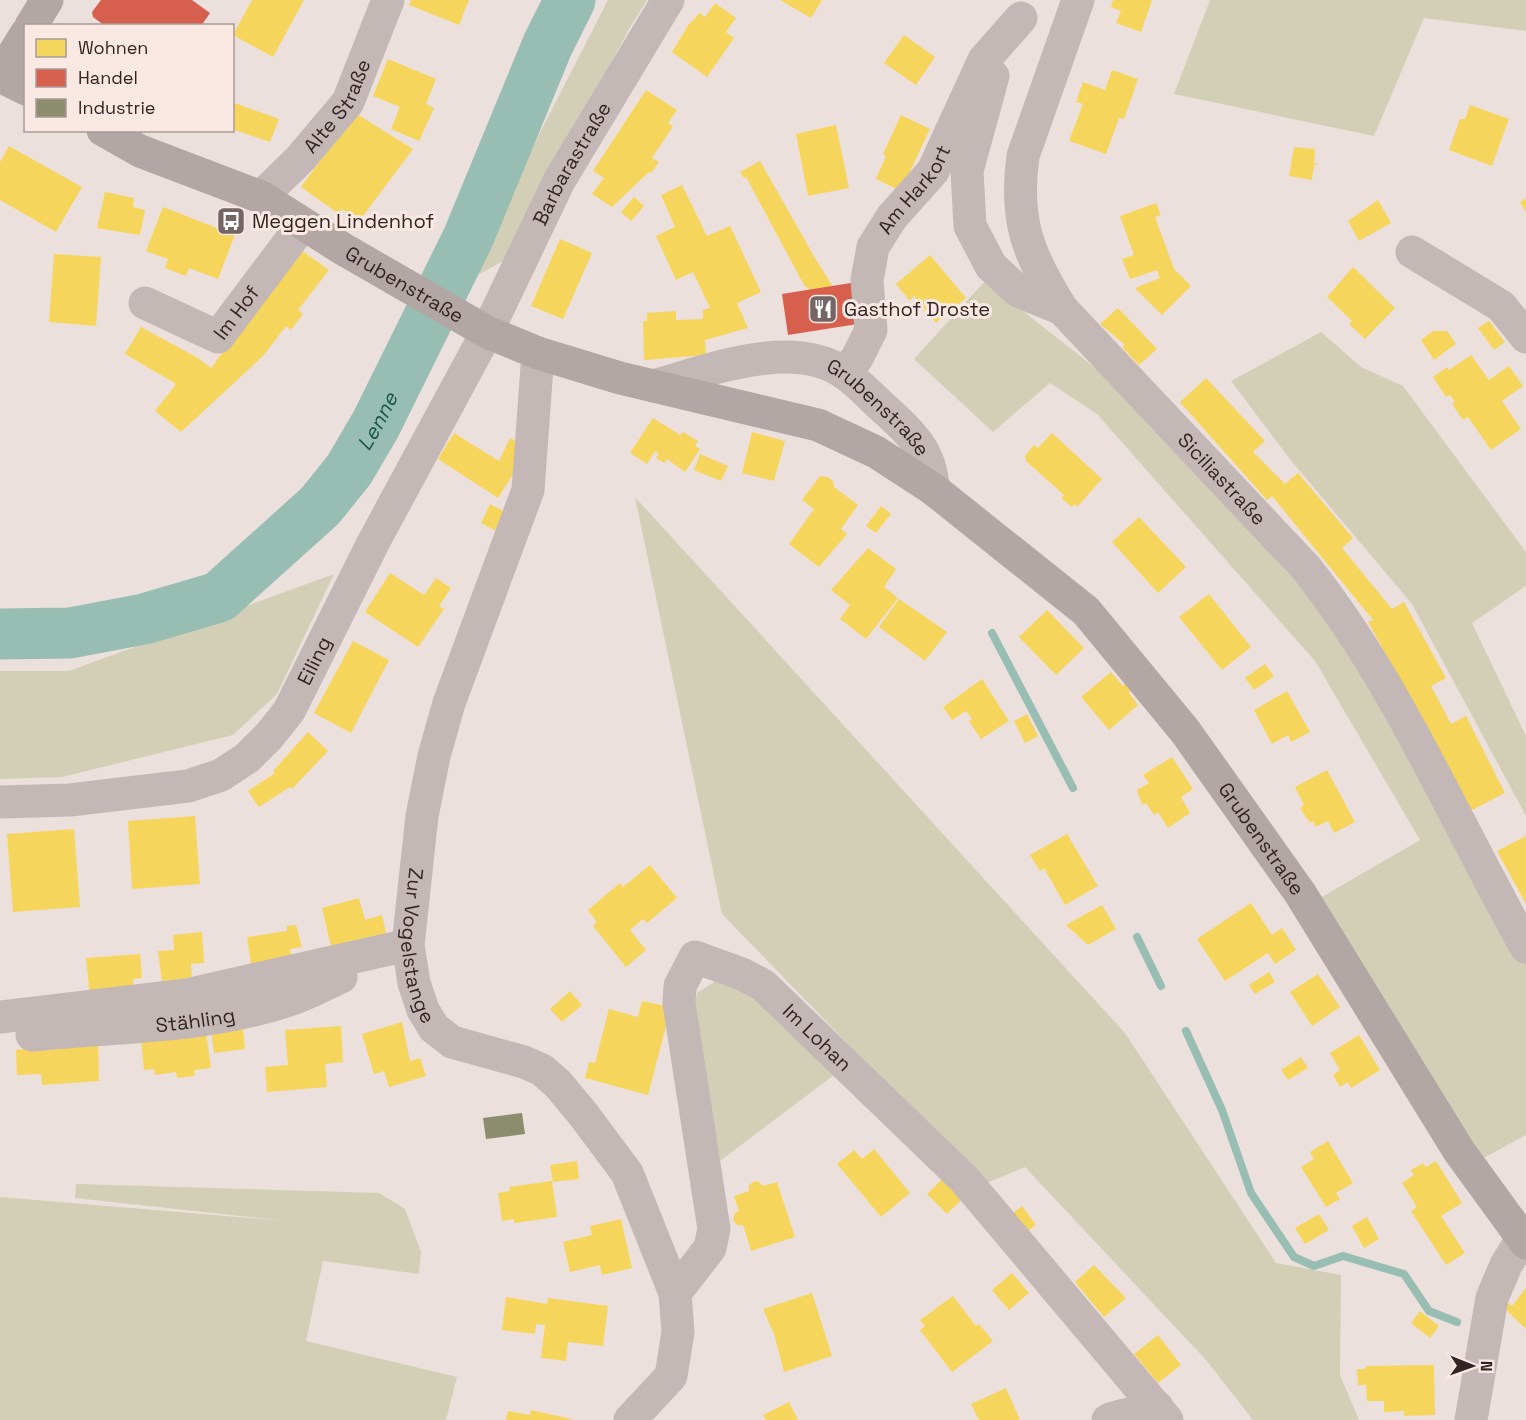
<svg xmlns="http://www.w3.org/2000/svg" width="1526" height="1420" viewBox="0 0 1526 1420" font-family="'Space Grotesk',sans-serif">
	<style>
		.green { fill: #d3cfb6 }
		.homes { fill: #f6d55c }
		.shops { fill: #d6604d }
		.industry { fill: #8c8c6e }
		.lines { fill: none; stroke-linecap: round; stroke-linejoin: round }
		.stream { stroke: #98beb3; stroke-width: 8 }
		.river { stroke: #98beb3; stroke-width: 51 }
		.minor { stroke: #c4b8b6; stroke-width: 33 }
		.major { stroke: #b3a7a5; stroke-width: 33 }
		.labels { text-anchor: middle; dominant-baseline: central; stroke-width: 6; stroke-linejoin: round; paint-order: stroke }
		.street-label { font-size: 20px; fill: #342525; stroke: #fae8e3 }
		.poi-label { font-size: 20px; fill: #342525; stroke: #fae8e3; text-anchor: start }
		.water-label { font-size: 21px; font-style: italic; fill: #195749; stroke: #fae8e3 }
	</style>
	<rect width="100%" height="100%" fill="#ece0dc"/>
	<!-- green -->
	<path class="green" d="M 608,0 L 647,0 L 629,29 L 507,259 L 463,283 Z
		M 1210,0 L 1526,0 L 1526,31 L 1424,18 L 1374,136 L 1174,94 Z
		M 985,281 L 1108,378 L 1336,625 L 1526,960 L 1526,1135 L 1478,1161 L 1320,898 L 1420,840 L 1315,661 L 1097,414 L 1050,383 L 993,432 L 914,359 Z
		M 1321,332 L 1361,367 L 1403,386 L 1526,552 L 1526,586 L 1472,623 L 1526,736 L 1526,816 L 1412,604 L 1289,458 L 1231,381 Z
		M 635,497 L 1125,1033 L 1276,1263 L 1341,1275 L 1340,1375 L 1359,1420 L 1253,1420 L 1206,1360 L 1025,1167 L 984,1184 L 722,914 Z
		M 334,574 L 277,694 L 233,735 L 62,777 L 0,779 L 0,671 L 69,671 Z
		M 719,979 L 749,990 L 834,1075 L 716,1164 L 691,1024 L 697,993 Z
		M 76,1184 L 379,1193 L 405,1209 L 421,1252 L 419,1274 L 323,1261 L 306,1341 L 457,1377 L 446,1420 L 0,1420 L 0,1197 L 286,1221 L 75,1198 Z"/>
	<!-- homes -->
	<path class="homes" d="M 252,0 L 304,0 L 273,57 L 233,35 Z
		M 411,0 L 469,0 L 459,25 L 409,5 Z
		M 780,0 L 822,0 L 811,18 Z
		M 1113,0 L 1152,0 L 1141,32 L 1116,23 L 1121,11 L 1111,7 Z
		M 715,3 L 736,18 L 726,32 L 734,38 L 707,77 L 672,52 L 689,24 L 700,13 L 705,17 Z
		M 904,35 L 935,57 L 916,85 L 884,63 Z
		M 388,59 L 436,79 L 426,104 L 434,108 L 419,141 L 391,129 L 400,107 L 373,96 Z
		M 1112,70 L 1138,79 L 1124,119 L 1119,118 L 1106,154 L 1069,141 L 1083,104 L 1076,102 L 1083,82 L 1105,90 Z
		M 646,90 L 677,110 L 668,123 L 673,126 L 652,158 L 659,162 L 651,173 L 649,172 L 612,207 L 592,194 L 604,178 L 593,171 Z
		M 232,102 L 279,119 L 270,142 L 232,129 Z
		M 1470,105 L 1509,119 L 1492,166 L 1449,150 L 1460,119 L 1465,119 Z
		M 355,113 L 413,149 L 360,220 L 342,209 L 339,214 L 301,187 Z
		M 901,115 L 930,129 L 901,191 L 876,179 L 886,156 L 883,154 Z
		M 836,125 L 849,188 L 808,196 L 796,134 Z
		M 9,146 L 82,187 L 56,232 L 0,200 L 0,162 Z
		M 1294,147 L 1315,149 L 1314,163 L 1319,164 L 1314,165 L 1312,180 L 1289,176 Z
		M 760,161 L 815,258 L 833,287 L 810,290 L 804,285 L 746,177 L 744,178 L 740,172 Z
		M 682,185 L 707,236 L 730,226 L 761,292 L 737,303 L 748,328 L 705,340 L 706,355 L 644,360 L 643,321 L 647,321 L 647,313 L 676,311 L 676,320 L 703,319 L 703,310 L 710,308 L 693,272 L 676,280 L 656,236 L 675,227 L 661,195 Z
		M 105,192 L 134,198 L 133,207 L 145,210 L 140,235 L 97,228 Z
		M 634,197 L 644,206 L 631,221 L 621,212 Z
		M 1526,198 L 1526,212 L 1520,202 Z
		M 1378,200 L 1391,223 L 1359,241 L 1348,221 Z
		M 1156,203 L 1161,215 L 1155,217 L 1174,269 L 1191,286 L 1162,315 L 1135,288 L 1160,278 L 1157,270 L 1130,279 L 1122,259 L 1134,255 L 1120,216 Z
		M 163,207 L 235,235 L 218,279 L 189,268 L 186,276 L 165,268 L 168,259 L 146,251 Z
		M 560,239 L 592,253 L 563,319 L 531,306 Z
		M 297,252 L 304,252 L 329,270 L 298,310 L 303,314 L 291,330 L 286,326 L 263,356 L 181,432 L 155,411 L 176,384 L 125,354 L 141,327 L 198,358 L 211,368 Z
		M 54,254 L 101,257 L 96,326 L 49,322 Z
		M 930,255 L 966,298 L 936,323 L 914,296 L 910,301 L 896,284 Z
		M 1353,267 L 1395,308 L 1365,339 L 1349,324 L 1352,321 L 1327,297 Z
		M 1118,308 L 1157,349 L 1139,365 L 1122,347 L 1125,345 L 1100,324 Z
		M 1489,321 L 1505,342 L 1494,350 L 1478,328 Z
		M 1433,331 L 1447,331 L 1456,344 L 1434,360 L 1421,340 Z
		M 1471,355 L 1489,380 L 1509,366 L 1523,386 L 1502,401 L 1521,429 L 1491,450 L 1468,417 L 1463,420 L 1452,404 L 1455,402 L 1450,395 L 1446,397 L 1433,377 L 1447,367 L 1449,370 Z
		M 1206,378 L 1265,441 L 1253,452 L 1285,484 L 1298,473 L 1353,538 L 1342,548 L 1392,609 L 1404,602 L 1446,678 L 1431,686 L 1451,724 L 1466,716 L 1505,793 L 1468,812 L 1430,734 L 1368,622 L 1373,620 L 1272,496 L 1267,500 L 1180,402 Z
		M 653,418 L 680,435 L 683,432 L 698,441 L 695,446 L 700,449 L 685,472 L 667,459 L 664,463 L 656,458 L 659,454 L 655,451 L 647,464 L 630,453 Z
		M 752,432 L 785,441 L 774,481 L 742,473 Z
		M 454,433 L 499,461 L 510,438 L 523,445 L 515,471 L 498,498 L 438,459 Z
		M 1052,433 L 1102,479 L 1077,507 L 1075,504 L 1072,507 L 1061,498 L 1064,495 L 1026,461 L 1025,456 L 1034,445 L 1038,448 Z
		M 700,454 L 728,466 L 721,481 L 694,470 Z
		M 820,476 L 828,477 L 833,481 L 834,487 L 858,505 L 841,529 L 847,534 L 819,567 L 789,544 L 814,509 L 802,500 Z
		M 490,504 L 507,513 L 498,532 L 481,523 Z
		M 881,506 L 891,514 L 876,533 L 866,526 Z
		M 1139,517 L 1186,567 L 1158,593 L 1112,542 Z
		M 868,548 L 896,569 L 884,587 L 898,598 L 866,639 L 840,619 L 850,605 L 831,590 Z
		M 390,573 L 424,595 L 436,578 L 451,588 L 439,606 L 444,609 L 418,647 L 365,612 Z
		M 1209,594 L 1251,647 L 1222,670 L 1179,617 Z
		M 899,599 L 947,632 L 925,661 L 879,627 Z
		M 1047,610 L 1084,648 L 1056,675 L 1019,637 Z
		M 353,641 L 389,660 L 351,733 L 314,713 Z
		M 1265,664 L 1274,676 L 1254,690 L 1245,678 Z
		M 1111,672 L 1123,686 L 1126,683 L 1132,690 L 1129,693 L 1138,705 L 1109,730 L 1081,697 Z
		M 982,679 L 1009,721 L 981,739 L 969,721 L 972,719 L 966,711 L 952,720 L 943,707 Z
		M 1287,691 L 1310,732 L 1291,742 L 1288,735 L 1272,744 L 1254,710 Z
		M 1027,714 L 1038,736 L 1025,743 L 1014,721 Z
		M 308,732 L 328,751 L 292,789 L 290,787 L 259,807 L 248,791 L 275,773 L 273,771 Z
		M 1172,757 L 1193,789 L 1181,797 L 1190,813 L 1168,828 L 1158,812 L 1154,815 L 1146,803 L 1142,805 L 1137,790 L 1149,783 L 1143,775 Z
		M 1327,770 L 1355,822 L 1334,833 L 1328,821 L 1316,827 L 1313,821 L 1310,823 L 1300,808 L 1304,805 L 1295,787 Z
		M 195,816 L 200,884 L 132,889 L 128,821 Z
		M 74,829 L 80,907 L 13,912 L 7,834 Z
		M 1067,834 L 1098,886 L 1065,905 L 1044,868 L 1040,871 L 1030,855 Z
		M 1526,836 L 1526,904 L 1497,851 Z
		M 650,865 L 677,898 L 647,923 L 643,919 L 630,930 L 646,950 L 626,967 L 593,926 L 597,922 L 588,910 L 620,883 L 623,887 Z
		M 359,898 L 365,920 L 382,915 L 388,941 L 333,955 L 322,908 Z
		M 1251,903 L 1272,935 L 1282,928 L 1296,950 L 1275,964 L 1268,953 L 1225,981 L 1197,939 Z
		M 1102,905 L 1116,929 L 1088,945 L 1066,925 Z
		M 296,925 L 302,947 L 290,949 L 293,964 L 252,971 L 247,937 L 287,931 L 287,926 Z
		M 202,932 L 204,963 L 191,964 L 192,978 L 162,981 L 158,951 L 174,950 L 173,935 Z
		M 140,954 L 142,978 L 133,979 L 133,991 L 90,996 L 86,958 Z
		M 1269,972 L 1275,982 L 1255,994 L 1249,985 Z
		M 1318,974 L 1340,1007 L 1312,1026 L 1290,992 Z
		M 570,991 L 582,1005 L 562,1022 L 550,1009 Z
		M 642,1001 L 671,1007 L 648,1095 L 585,1078 L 589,1062 L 595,1063 L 609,1009 L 638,1017 Z
		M 402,1022 L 410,1061 L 420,1058 L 426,1076 L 389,1087 L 384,1071 L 374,1074 L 362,1034 Z
		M 341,1026 L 343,1062 L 325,1064 L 327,1087 L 267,1092 L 265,1067 L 288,1065 L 285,1030 Z
		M 243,1028 L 245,1049 L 214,1053 L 211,1031 Z
		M 206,1032 L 211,1068 L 194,1070 L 195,1076 L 177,1078 L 176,1072 L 155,1075 L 154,1069 L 144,1070 L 141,1040 Z
		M 1359,1035 L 1380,1070 L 1351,1088 L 1348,1082 L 1340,1087 L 1333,1075 L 1340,1070 L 1330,1053 Z
		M 98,1040 L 99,1081 L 42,1085 L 41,1074 L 17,1075 L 16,1050 Z
		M 1301,1057 L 1308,1068 L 1288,1080 L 1281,1070 Z
		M 1328,1141 L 1353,1183 L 1336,1193 L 1340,1199 L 1326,1207 L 1301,1167 L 1314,1159 L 1310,1152 Z
		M 874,1149 L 910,1193 L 881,1217 L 837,1164 L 854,1150 L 862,1159 Z
		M 577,1161 L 579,1179 L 553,1182 L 550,1165 Z
		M 1436,1161 L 1462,1203 L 1441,1216 L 1465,1253 L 1446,1265 L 1411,1211 L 1417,1207 L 1402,1183 L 1414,1175 L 1411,1170 L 1423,1163 L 1426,1167 Z
		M 945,1176 L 965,1196 L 947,1214 L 927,1194 Z
		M 552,1181 L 557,1217 L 514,1223 L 514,1219 L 502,1221 L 498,1193 L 510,1191 L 509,1187 Z
		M 754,1181 L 759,1182 L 763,1186 L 777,1182 L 795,1237 L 751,1251 L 743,1225 L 737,1225 L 733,1220 L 735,1213 L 739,1211 L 734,1196 L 749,1191 L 749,1185 Z
		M 1022,1206 L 1036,1225 L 1026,1232 L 1013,1213 Z
		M 1319,1214 L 1329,1230 L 1305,1244 L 1295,1228 Z
		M 1367,1217 L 1379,1239 L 1364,1248 L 1352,1226 Z
		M 621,1219 L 632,1268 L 602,1275 L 600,1265 L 570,1272 L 563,1242 L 592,1235 L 590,1226 Z
		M 1094,1265 L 1126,1298 L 1104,1317 L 1075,1282 Z
		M 1012,1273 L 1029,1293 L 1009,1310 L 992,1290 Z
		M 1526,1288 L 1526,1329 L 1503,1307 L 1507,1302 L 1512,1306 Z
		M 812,1293 L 832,1356 L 784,1372 L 774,1334 L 763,1309 Z
		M 953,1296 L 976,1326 L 979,1324 L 993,1341 L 952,1372 L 920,1330 L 925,1326 L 920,1320 Z
		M 506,1297 L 547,1304 L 548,1298 L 608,1306 L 603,1346 L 568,1342 L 566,1361 L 541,1358 L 545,1325 L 536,1324 L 535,1334 L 502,1330 Z
		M 1420,1311 L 1439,1326 L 1430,1338 L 1411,1323 Z
		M 1158,1335 L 1181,1365 L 1158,1383 L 1134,1354 Z
		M 1434,1365 L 1435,1415 L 1404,1416 L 1404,1411 L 1384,1412 L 1384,1401 L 1367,1401 L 1366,1385 L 1358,1385 L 1357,1369 L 1366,1369 L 1366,1366 Z
		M 1006,1388 L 1020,1420 L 979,1420 L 971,1404 Z
		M 789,1402 L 798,1420 L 766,1420 L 763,1415 Z
		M 531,1410 L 571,1419 L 571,1420 L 506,1420 L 508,1411 L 530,1415 Z"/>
	<!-- shops -->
	<path class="shops" d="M 101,0 L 192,0 L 210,13 L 201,26 L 105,26 L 93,17 L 92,12 Z
		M 857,282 L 864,323 L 788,335 L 782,294 Z"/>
	<!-- industry -->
	<path class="industry" d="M 522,1113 L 525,1134 L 486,1139 L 483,1118 Z"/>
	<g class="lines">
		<!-- stream -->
		<path class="stream" d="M 992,633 L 1073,788
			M 1137,937 L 1161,986
			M 1186,1031 L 1222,1110 L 1251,1193 L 1294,1257 L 1314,1266 L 1343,1256 L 1404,1274 L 1429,1311 L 1457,1322"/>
		<!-- river -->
		<path class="river" id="s1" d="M 0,634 L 70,633 L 144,619 L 219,597 L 320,506 L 349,470 L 376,424 L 468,238 L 548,44 L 570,0"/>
		<!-- minor -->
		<g class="minor">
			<path id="s2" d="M 1078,0 L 1023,156 C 1014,220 1028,255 1062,309 L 1306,568 C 1397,682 1454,820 1526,947"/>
			<path d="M 993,76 L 967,171 L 970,226 L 991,266 L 1018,291 L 1062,309"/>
			<path id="s3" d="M 261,197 L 300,159 L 348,102 L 388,0"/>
			<path d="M 1412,252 L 1501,306 L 1526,337"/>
			<path id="s4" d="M 145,303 L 218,337 L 303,224"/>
			<path id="s5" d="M 538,353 L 528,490 L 449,703 L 434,756 L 422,816 L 408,945 L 414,983 L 423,1010 L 434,1028 L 452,1042 L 524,1062 L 542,1070 L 558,1084 L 583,1114 L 627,1173 L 675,1293 L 678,1332 L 671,1376 L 630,1420"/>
			<path id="s6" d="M 844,373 L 857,358 L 871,330 L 867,280 L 873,247 L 892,217 L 933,171 L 984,60 L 1021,18"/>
			<path id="s7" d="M 653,386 C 708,371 792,337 844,373 C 860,384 874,400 889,413 C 914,436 932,454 933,489"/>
			<path id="s8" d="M 0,802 L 70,800 L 188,786 L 221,775 L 247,758 L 269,736 L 289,711 L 373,543 L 487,332 L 559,181 L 668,0"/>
			<path d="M 0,1017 L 186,995 L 408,945"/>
			<path id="s9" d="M 32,1035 C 119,1026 211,1028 295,998 C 311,992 326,984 341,977"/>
			<path id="s10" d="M 675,1293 L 710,1248 L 714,1229 L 679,1003 L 680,986 L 695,957 L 742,974 L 763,985 L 965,1180 L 1167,1420"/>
			<path d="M 1108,1420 C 1124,1413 1141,1414 1157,1407"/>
			<path d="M 1471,1420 L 1492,1298 L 1506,1265 L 1522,1239"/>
		</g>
		<!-- major -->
		<g class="major">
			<path d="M 31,26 L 47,0"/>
			<path d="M 0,76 L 26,34"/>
			<path d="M 0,76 L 26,89"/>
			<path id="s11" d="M 103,130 L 140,151 L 261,197 L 343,249 L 487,332 L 538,353 L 620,378 L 818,425 L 876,452 L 933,489 L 1086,611 L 1185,731 L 1300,893 L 1459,1151 L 1526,1243"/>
		</g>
	</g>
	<!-- icons -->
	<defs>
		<g id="bus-square" transform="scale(1.5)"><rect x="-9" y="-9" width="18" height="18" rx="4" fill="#746665" stroke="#fae8e3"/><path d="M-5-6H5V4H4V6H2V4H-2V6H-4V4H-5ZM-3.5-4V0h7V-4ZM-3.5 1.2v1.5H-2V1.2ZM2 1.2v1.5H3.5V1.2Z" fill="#fff"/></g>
		<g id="restaurant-square" transform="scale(1.5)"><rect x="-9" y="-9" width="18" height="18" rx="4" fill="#746665" stroke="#fae8e3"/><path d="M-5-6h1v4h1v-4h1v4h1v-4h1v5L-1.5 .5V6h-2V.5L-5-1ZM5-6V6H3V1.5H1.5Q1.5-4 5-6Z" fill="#fff"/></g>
	</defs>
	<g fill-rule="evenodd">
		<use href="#bus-square" x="231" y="221"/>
		<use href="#restaurant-square" x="823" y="309"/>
	</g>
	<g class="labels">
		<!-- street labels -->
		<g class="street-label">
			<text stroke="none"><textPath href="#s3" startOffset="120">Alte Straße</textPath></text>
			<text stroke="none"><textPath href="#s8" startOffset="934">Barbarastraße</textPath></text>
			<text stroke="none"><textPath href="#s6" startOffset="206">Am Harkort</textPath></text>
			<text stroke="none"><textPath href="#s11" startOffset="340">Grubenstraße</textPath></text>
			<text stroke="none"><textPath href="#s4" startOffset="111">Im Hof</textPath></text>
			<text stroke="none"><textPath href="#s7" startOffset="246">Grubenstraße</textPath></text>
			<text stroke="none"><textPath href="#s2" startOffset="561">Siciliastraße</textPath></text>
			<text stroke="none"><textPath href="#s8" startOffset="374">Eiling</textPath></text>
			<text stroke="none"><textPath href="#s11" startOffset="1395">Grubenstraße</textPath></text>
			<text stroke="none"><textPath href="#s5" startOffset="612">Zur Vogelstange</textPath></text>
			<text stroke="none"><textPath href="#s9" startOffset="164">Stähling</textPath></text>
			<text stroke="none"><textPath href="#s10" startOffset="504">Im Lohan</textPath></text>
		</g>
		<!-- poi labels -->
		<g class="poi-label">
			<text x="252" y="221">Meggen Lindenhof</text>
			<text x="844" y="309">Gasthof Droste</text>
		</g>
		<!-- water labels -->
		<g class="water-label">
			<text stroke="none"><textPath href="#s1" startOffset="462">Lenne</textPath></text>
		</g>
	</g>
	<!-- legend -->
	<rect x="24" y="24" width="210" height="108" fill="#fae8e3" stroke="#ab9a97" stroke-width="1.5"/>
	<rect x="36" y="39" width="30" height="18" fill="#f6d55c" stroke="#ab9a97" stroke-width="1.5"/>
	<text x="78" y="54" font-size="18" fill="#342525">Wohnen</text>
	<rect x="36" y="69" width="30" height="18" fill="#d6604d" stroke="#ab9a97" stroke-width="1.5"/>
	<text x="78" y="84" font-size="18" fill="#342525">Handel</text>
	<rect x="36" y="99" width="30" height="18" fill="#8c8c6e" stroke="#ab9a97" stroke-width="1.5"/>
	<text x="78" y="114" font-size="18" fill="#342525">Industrie</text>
	<!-- north arrow -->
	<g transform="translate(1472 1366) rotate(91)" stroke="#fae8e3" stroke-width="4.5" paint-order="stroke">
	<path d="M0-4.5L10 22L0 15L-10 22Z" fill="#342525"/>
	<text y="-9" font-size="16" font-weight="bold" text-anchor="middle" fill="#342525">N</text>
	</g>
</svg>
